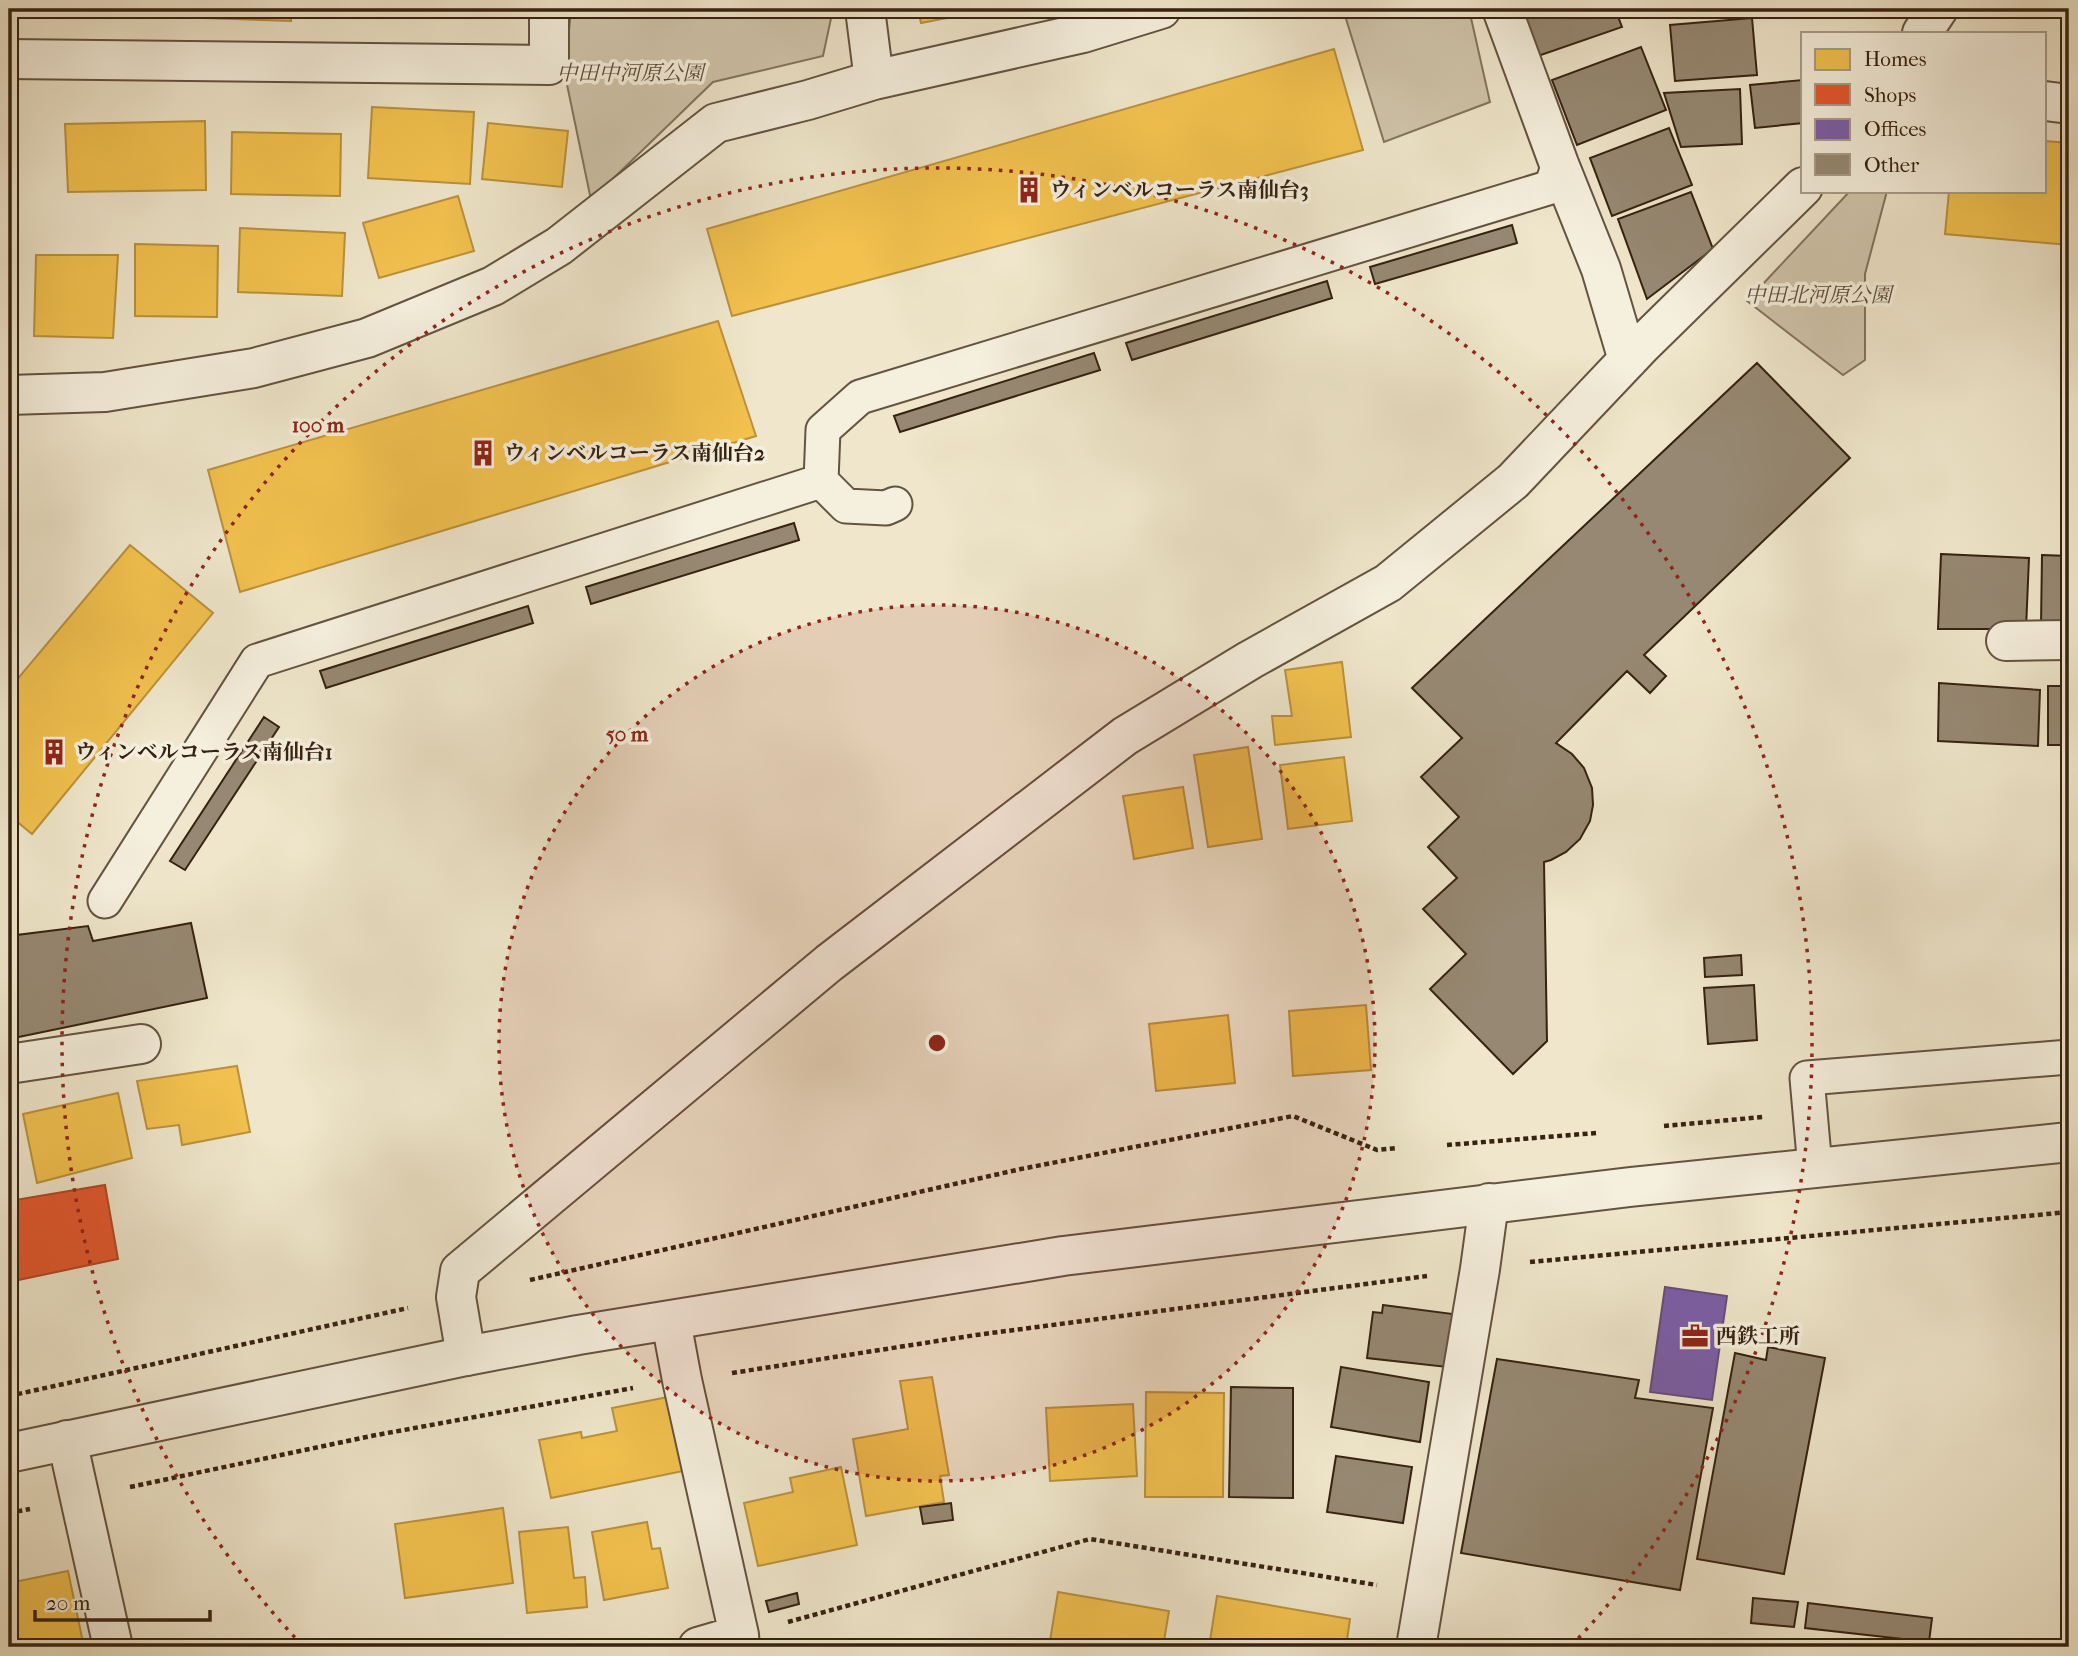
<svg xmlns="http://www.w3.org/2000/svg" width="2078" height="1656" viewBox="0 0 2078 1656" font-family="'IM FELL French Canon','Noto Serif JP',serif">
	<style>
		.green { fill: #d0c5ab; stroke: #83745e; stroke-width: 2 }
		.homes { fill: #f2c14e; stroke: #ba913c; stroke-width: 2 }
		.shops { fill: #e4572e; stroke: #b04725; stroke-width: 2 }
		.offices { fill: #7b5ea7; stroke: #664c7a; stroke-width: 2 }
		.building { fill: #968872; stroke: #362211; stroke-width: 2 }
		.lines { fill: none; stroke-linecap: round; stroke-linejoin: round }
		.service-casing { stroke: #645340; stroke-width: 37 }
		.minor-casing { stroke: #645340; stroke-width: 42 }
		.tertiary-casing { stroke: #645340; stroke-width: 42 }
		.path { stroke: #362211; stroke-width: 4.5; stroke-dasharray: 5 3.5; stroke-linecap: butt }
		.service { stroke: #f5efdd; stroke-width: 33 }
		.minor { stroke: #f5efdd; stroke-width: 38 }
		.tertiary { stroke: #f5efdd; stroke-width: 38 }
		.ring { fill: none; stroke: #8f2418; stroke-width: 3.5; stroke-dasharray: 3.5 7 }
		.labels { text-anchor: middle; dominant-baseline: central; stroke-width: 7; stroke-linejoin: round; paint-order: stroke }
		.park-label { font-size: 21px; font-style: italic; fill: #5c4b38; stroke: #f5efdd }
		.poi-label { font-size: 21px; font-weight: bold; fill: #362211; stroke: #f5efdd; text-anchor: start }
		.centre { fill: #8f2418; stroke: #f5efdd; stroke-width: 3.5 }
		.ring-label { font-size: 21px; text-anchor: middle; font-weight: bold; fill: #8f2418; stroke: #f5efdd; stroke-width: 7; stroke-linejoin: round; paint-order: stroke }
	</style>
	<rect width="100%" height="100%" fill="#efe6cb"/>
	<filter id="stains"><feTurbulence type="fractalNoise" baseFrequency=".00286" numOctaves="4"/><feColorMatrix values="0 0 0 0 .2 0 0 0 0 .09 0 0 0 0 .02 0 0 0 .5 -.17"/></filter>
	<radialGradient id="worn" r=".72"><stop offset=".6" stop-color="#630" stop-opacity="0"/><stop offset="1" stop-color="#630" stop-opacity=".3"/></radialGradient>
	<!-- green -->
	<path class="green" d="M 571,9 L 833,9 L 823,56 L 713,82 L 591,200 L 565,75 Z
		M 1343,9 L 1469,9 L 1490,102 L 1384,142 Z
		M 1850,191 L 1887,191 L 1865,274 L 1865,360 L 1843,375 L 1747,301 Z"/>
	<!-- homes -->
	<path class="homes" d="M 110,9 L 187,9 L 186,14 Z
		M 203,9 L 291,9 L 291,21 L 203,18 Z
		M 312,9 L 406,9 L 406,13 L 312,10 Z
		M 428,9 L 513,9 L 513,10 Z
		M 918,9 L 993,9 L 921,23 Z
		M 1334,49 L 1363,150 L 732,316 L 707,229 Z
		M 372,107 L 474,112 L 470,184 L 368,178 Z
		M 205,121 L 206,190 L 68,192 L 65,124 Z
		M 488,123 L 568,131 L 562,187 L 482,179 Z
		M 232,132 L 341,134 L 340,196 L 231,194 Z
		M 2045,141 L 2069,143 L 2069,245 L 1945,234 L 1949,191 L 2045,191 Z
		M 458,196 L 474,251 L 379,278 L 363,223 Z
		M 240,228 L 345,233 L 342,296 L 238,292 Z
		M 135,244 L 218,246 L 217,317 L 135,316 Z
		M 36,255 L 118,255 L 113,338 L 34,336 Z
		M 718,321 L 756,436 L 240,592 L 208,470 Z
		M 130,545 L 213,613 L 32,834 L 9,815 L 9,689 Z
		M 1342,662 L 1351,737 L 1275,745 L 1272,716 L 1292,716 L 1285,670 Z
		M 1248,747 L 1262,839 L 1208,847 L 1194,755 Z
		M 1344,757 L 1352,821 L 1288,829 L 1280,765 Z
		M 1183,787 L 1193,848 L 1134,859 L 1123,796 Z
		M 1366,1005 L 1371,1070 L 1293,1076 L 1289,1011 Z
		M 1228,1015 L 1235,1083 L 1156,1091 L 1149,1024 Z
		M 237,1066 L 250,1132 L 182,1145 L 179,1125 L 147,1129 L 137,1081 Z
		M 118,1093 L 132,1158 L 37,1183 L 23,1114 Z
		M 932,1377 L 949,1475 L 940,1476 L 944,1502 L 866,1516 L 853,1439 L 908,1429 L 900,1381 Z
		M 1146,1392 L 1224,1393 L 1223,1497 L 1145,1497 Z
		M 673,1396 L 688,1470 L 551,1498 L 539,1440 L 581,1432 L 582,1438 L 617,1431 L 612,1408 Z
		M 1133,1404 L 1137,1476 L 1050,1481 L 1046,1408 Z
		M 841,1467 L 857,1545 L 758,1566 L 744,1503 L 793,1492 L 790,1478 Z
		M 503,1508 L 513,1583 L 405,1598 L 395,1524 Z
		M 647,1522 L 652,1549 L 660,1548 L 668,1588 L 604,1600 L 592,1532 Z
		M 568,1527 L 574,1578 L 585,1577 L 587,1607 L 527,1613 L 519,1532 Z
		M 68,1571 L 84,1647 L 9,1647 L 9,1583 Z
		M 1058,1592 L 1169,1611 L 1163,1647 L 1049,1647 Z
		M 1217,1596 L 1350,1619 L 1346,1647 L 1209,1647 Z"/>
	<!-- shops -->
	<path class="shops" d="M 105,1185 L 118,1259 L 9,1282 L 9,1201 Z"/>
	<!-- offices -->
	<path class="offices" d="M 1665,1287 L 1727,1296 L 1712,1400 L 1650,1392 Z"/>
	<!-- building -->
	<path class="building" d="M 1522,9 L 1615,9 L 1622,27 L 1538,56 Z
		M 1710,9 L 1761,9 L 1761,10 L 1711,13 Z
		M 1752,18 L 1757,75 L 1675,81 L 1670,25 Z
		M 1641,47 L 1666,110 L 1577,145 L 1552,80 Z
		M 1803,80 L 1803,123 L 1755,128 L 1750,85 Z
		M 1740,89 L 1742,144 L 1681,147 L 1664,93 Z
		M 1669,128 L 1692,185 L 1612,216 L 1590,158 Z
		M 1691,192 L 1713,249 L 1647,299 L 1618,219 Z
		M 1512,225 L 1517,243 L 1375,284 L 1370,267 Z
		M 1327,281 L 1332,298 L 1132,360 L 1126,343 Z
		M 1094,353 L 1100,370 L 900,432 L 894,416 Z
		M 1757,363 L 1850,458 L 1644,655 L 1666,676 L 1650,693 L 1627,671 L 1556,743 L 1572,754 L 1584,768 L 1592,788 L 1593,805 L 1590,821 L 1580,839 L 1566,852 L 1551,860 L 1544,862 L 1547,1041 L 1513,1074 L 1430,989 L 1466,954 L 1423,909 L 1457,878 L 1428,847 L 1459,817 L 1421,777 L 1462,738 L 1412,688 Z
		M 794,523 L 799,540 L 591,604 L 586,587 Z
		M 1941,554 L 2029,558 L 2026,629 L 1938,629 Z
		M 2042,555 L 2069,556 L 2069,622 L 2041,625 Z
		M 528,606 L 533,623 L 326,688 L 320,671 Z
		M 1939,683 L 2040,690 L 2038,746 L 1938,741 Z
		M 2048,686 L 2069,686 L 2069,745 L 2048,745 Z
		M 264,717 L 279,727 L 185,870 L 170,861 Z
		M 191,923 L 207,998 L 9,1039 L 9,936 L 88,926 L 93,941 Z
		M 1741,955 L 1742,975 L 1705,977 L 1704,958 Z
		M 1754,985 L 1757,1040 L 1708,1044 L 1704,988 Z
		M 2061,1266 L 2069,1266 L 2069,1369 Z
		M 1383,1305 L 1453,1314 L 1447,1367 L 1367,1358 L 1373,1312 L 1382,1313 Z
		M 1768,1347 L 1825,1358 L 1784,1574 L 1697,1559 L 1735,1353 L 1766,1360 Z
		M 1497,1359 L 1639,1380 L 1635,1398 L 1713,1408 L 1680,1590 L 1461,1553 Z
		M 1341,1367 L 1429,1382 L 1420,1442 L 1331,1427 Z
		M 1231,1387 L 1293,1388 L 1293,1498 L 1229,1497 Z
		M 1336,1456 L 1412,1467 L 1403,1523 L 1327,1512 Z
		M 951,1503 L 953,1520 L 923,1524 L 920,1507 Z
		M 797,1593 L 799,1604 L 769,1612 L 766,1601 Z
		M 1753,1598 L 1798,1602 L 1794,1627 L 1751,1623 Z
		M 1808,1603 L 1932,1618 L 1929,1642 L 1805,1628 Z"/>
	<g class="lines">
		<!-- service casing -->
		<g class="service-casing">
			<path id="service" d="M 821,481 L 846,506 L 886,508 L 895,504
				M 105,901 L 257,661 L 821,481 L 823,430 L 860,397 L 1551,187 L 1559,164
				M 1815,1168 L 1807,1078 L 2069,1057"/>
		</g>
		<!-- minor casing -->
		<g class="minor-casing">
			<path id="minor" d="M 865,9 L 874,80
				M 1502,9 L 1559,164 L 1601,269 L 1628,360
				M 1922,33 L 1938,9
				M 9,59 L 549,65 L 549,9
				M 2045,101 L 2069,104
				M 9,395 L 105,392 L 254,368 L 367,338 L 493,286 L 559,246 L 716,123 L 808,100 L 874,80 L 1083,33 L 1161,9
				M 2006,641 L 2069,640
				M 9,1064 L 141,1044
				M 671,1321 L 682,1380 L 739,1635 L 740,1647
				M 466,1356 L 456,1297 L 460,1271 L 829,963 L 1125,736 L 1250,660 L 1388,583 L 1513,481 L 1641,346 L 1803,187
				M 67,1440 L 113,1647
				M 698,1647 L 739,1635
				M 1416,1647 L 1480,1269 L 1489,1203"/>
		</g>
		<!-- tertiary casing -->
		<g class="tertiary-casing">
			<path id="tertiary" d="M 9,1453 L 466,1356 L 578,1335 L 1063,1256 L 1630,1187 L 2069,1142"/>
		</g>
		<!-- path -->
		<path class="path" d="M 1664,1126 L 1763,1117
			M 1447,1145 L 1596,1133
			M 1530,1262 L 2069,1212
			M 530,1280 L 1021,1169 L 1293,1116 L 1377,1150 L 1397,1148
			M 732,1373 L 976,1335 L 1427,1276
			M 9,1396 L 408,1308
			M 130,1487 L 371,1436 L 633,1388
			M 9,1513 L 30,1509
			M 788,1622 L 1090,1539 L 1377,1585"/>
		<!-- service -->
		<use href="#service" class="service"/>
		<!-- minor -->
		<use href="#minor" class="minor"/>
		<!-- tertiary -->
		<use href="#tertiary" class="tertiary"/>
	</g>
	<!-- distance rings -->
	<circle cx="937" cy="1043" r="438" fill="#8f2418" fill-opacity=".12"/>
	<g class="ring">
		<circle cx="937" cy="1043" r="438"/>
		<path d="M302 1645A875 875 0 1 1 1572 1645"/>
	</g>
	<!-- icons -->
	<defs>
		<g id="building-bare" transform="scale(2.1)"><path d="M-4-6H4V6H1V3H-1V6H-4ZM-2.5-4.3h1.7v1.8h-1.7ZM.8-4.3h1.7v1.8H.8ZM-2.5-1h1.7V.8h-1.7ZM.8-1h1.7V.8H.8Z" fill="#8f2418" stroke="#f5efdd" stroke-width="2.5" paint-order="stroke"/></g>
		<g id="office-bare" transform="scale(2.1)"><path d="M-6-3h4V-5.5h4V-3h4V5H-6ZM-1-4.5V-3h2v-1.5ZM-6 0V1H6V0Z" fill="#8f2418" stroke="#f5efdd" stroke-width="2.5" paint-order="stroke"/></g>
	</defs>
	<g fill-rule="evenodd">
		<use href="#building-bare" x="1029" y="190"/>
		<use href="#building-bare" x="483" y="453"/>
		<use href="#building-bare" x="54" y="752"/>
		<use href="#office-bare" x="1695" y="1336"/>
	</g>
	<g class="labels">
		<!-- park labels -->
		<g class="park-label">
			<text x="630" y="73">中田中河原公園</text>
			<text x="1818" y="295">中田北河原公園</text>
		</g>
		<!-- poi labels -->
		<g class="poi-label">
			<text x="1050" y="190">ウィンベルコーラス南仙台3</text>
			<text x="504" y="453">ウィンベルコーラス南仙台2</text>
			<text x="75" y="752">ウィンベルコーラス南仙台1</text>
			<text x="1716" y="1336">西鉄工所</text>
		</g>
	</g>
	<circle cx="937" cy="1043" r="10" class="centre"/>
	<g class="ring-label">
		<text x="318" y="432">100 m</text>
		<text x="627" y="741">50 m</text>
	</g>
	<!-- margin -->
	<rect width="2078" height="1656" fill="none" stroke="#efe6cb" stroke-width="35"/>
	<rect x="10" y="10" width="2057" height="1635" fill="none" stroke="#362211" stroke-width="3.5"/>
	<rect x="18" y="18" width="2043" height="1621" fill="none" stroke="#362211" stroke-width="2"/>
	<!-- legend -->
	<rect x="1801" y="32" width="245" height="161" fill="#f5efdd" stroke="#a99d8b" stroke-width="2"/>
	<rect x="1815" y="49" width="35" height="21" fill="#f2c14e" stroke="#a99d8b" stroke-width="2"/>
	<text x="1864" y="66" font-size="21" fill="#362211">Homes</text>
	<rect x="1815" y="84" width="35" height="21" fill="#e4572e" stroke="#a99d8b" stroke-width="2"/>
	<text x="1864" y="102" font-size="21" fill="#362211">Shops</text>
	<rect x="1815" y="119" width="35" height="21" fill="#7b5ea7" stroke="#a99d8b" stroke-width="2"/>
	<text x="1864" y="136" font-size="21" fill="#362211">Offices</text>
	<rect x="1815" y="154" width="35" height="21" fill="#968872" stroke="#a99d8b" stroke-width="2"/>
	<text x="1864" y="172" font-size="21" fill="#362211">Other</text>
	<!-- scale -->
	<path d="M35 1610v10h175v-10" fill="none" stroke="#362211" stroke-width="3.5"/>
	<text x="46" y="1610" font-size="21" fill="#362211" stroke="#f5efdd" stroke-width="5" paint-order="stroke">20 m</text>
	<rect width="100%" height="100%" filter="url(#stains)"/>
	<rect width="100%" height="100%" fill="url(#worn)"/>
</svg>
